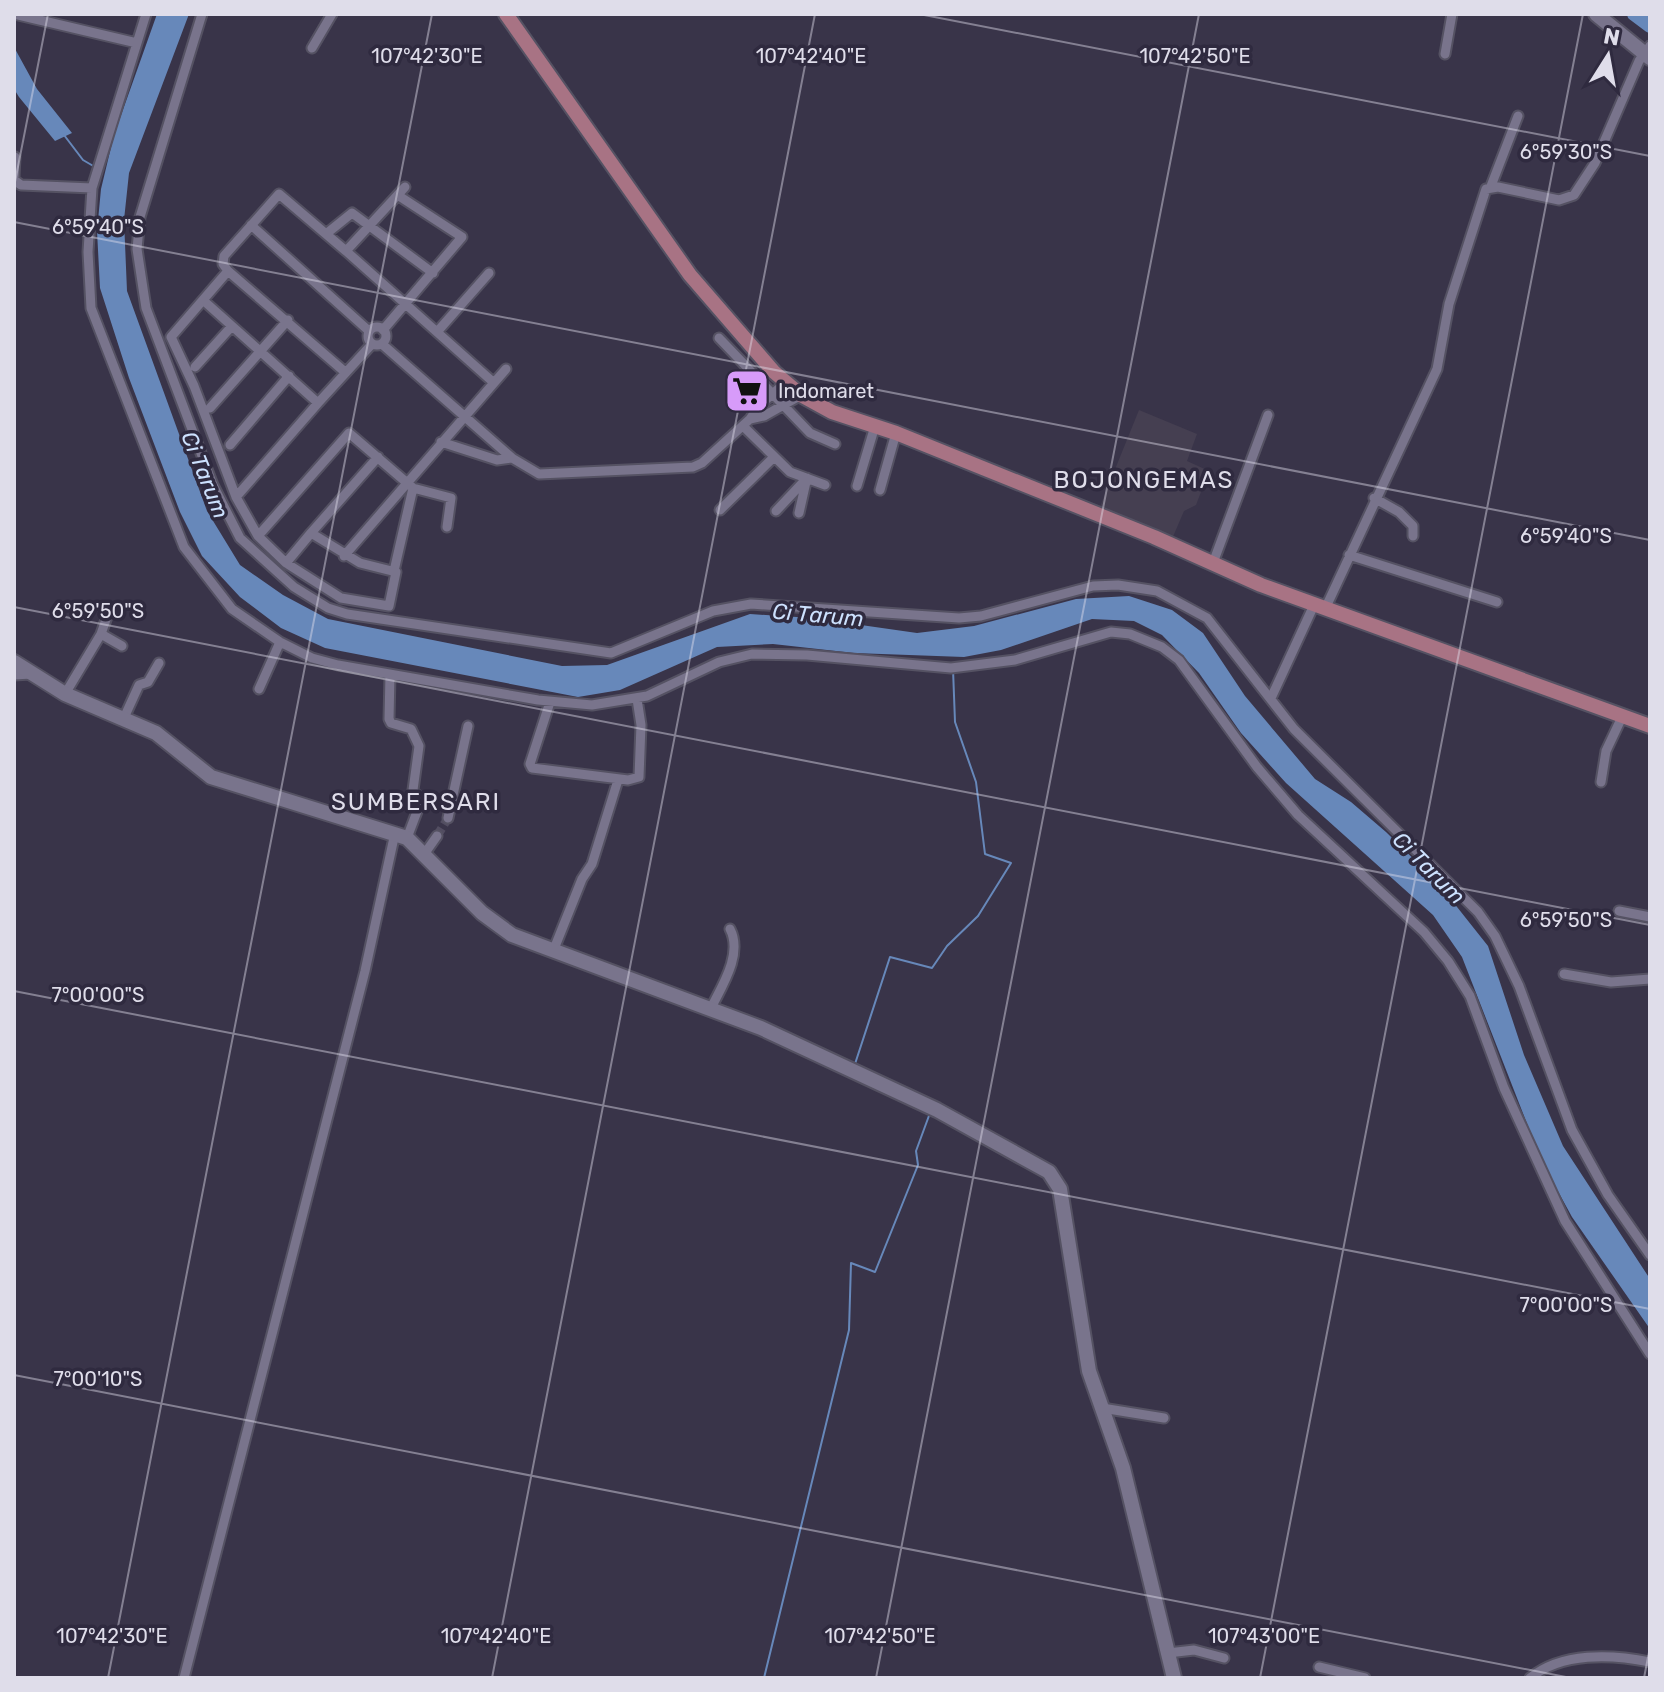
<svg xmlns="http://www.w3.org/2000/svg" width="1664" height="1692" viewBox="0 0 1664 1692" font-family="Rubik,sans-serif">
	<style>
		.education { fill: #453f51 }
		.water { fill: #6788ba }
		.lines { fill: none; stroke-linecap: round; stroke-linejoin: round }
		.stream { stroke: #6788ba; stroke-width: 2 }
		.river { stroke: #6788ba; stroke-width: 14 }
		.street-tunnel { stroke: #524d61; stroke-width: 9; stroke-dasharray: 9 4.5; stroke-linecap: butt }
		.street-casing { stroke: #555263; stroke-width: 13 }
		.secondary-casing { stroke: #555263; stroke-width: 18 }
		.primary-casing { stroke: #555263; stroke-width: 18 }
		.street { stroke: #79748c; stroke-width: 9 }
		.secondary { stroke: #79748c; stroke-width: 14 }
		.primary { stroke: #a87384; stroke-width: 14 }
		.ticks { fill: none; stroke: #dfddea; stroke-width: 2; stroke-opacity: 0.45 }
		.labels { text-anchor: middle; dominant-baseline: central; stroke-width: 7; stroke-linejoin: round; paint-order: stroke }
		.poi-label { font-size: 20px; fill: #dfddea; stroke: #2f2a3f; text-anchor: start }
		.water-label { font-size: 22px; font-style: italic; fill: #cde1fe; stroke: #2f2a3f }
		.quarter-label { font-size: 24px; letter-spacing: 2px; fill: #dfddea; stroke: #2f2a3f }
		.ticks-label { font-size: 20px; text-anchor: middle; fill: #dfddea; stroke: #2f2a3f; stroke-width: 7; stroke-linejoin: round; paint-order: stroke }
	</style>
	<rect width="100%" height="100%" fill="#393449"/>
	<!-- education -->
	<path class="education" d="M 1139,410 L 1197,434 L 1187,461 L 1209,471 L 1196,505 L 1184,511 L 1172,539 L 1099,509 Z"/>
	<!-- water -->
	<path class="water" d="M 157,14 L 189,14 L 129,173 L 124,220 L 127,291 L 207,511 L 240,565 L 283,595 L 328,619 L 562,666 L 607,665 L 750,614 L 812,618 L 917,633 L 974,626 L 1076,599 L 1129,596 L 1172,610 L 1203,633 L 1245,696 L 1315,779 L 1351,802 L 1386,832 L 1438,883 L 1488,946 L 1524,1055 L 1563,1146 L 1650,1279 L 1650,1329 L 1572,1217 L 1542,1162 L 1462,957 L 1433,915 L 1286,783 L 1241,733 L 1199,673 L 1162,635 L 1134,621 L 1092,619 L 1001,650 L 964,657 L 854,653 L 773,644 L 717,647 L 620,690 L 578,697 L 325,648 L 281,628 L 240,597 L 202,556 L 180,512 L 129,378 L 100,288 L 97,231 L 101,189 L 114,135 Z
		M 14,47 L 37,89 L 72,133 L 55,141 L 19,97 L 14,89 Z"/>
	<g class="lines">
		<!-- stream -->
		<path class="stream" d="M 64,135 L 83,160 L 95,167
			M 854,1067 L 890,957 L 932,968 L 947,946 L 978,916 L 1011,863 L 985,854 L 976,782 L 955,722 L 953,669
			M 764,1678 L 849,1330 L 851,1263 L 875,1272 L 918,1165 L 916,1151 L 930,1113"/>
		<!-- river -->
		<path class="river" d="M 1634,14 L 1650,26"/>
		<!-- street-tunnel -->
		<path class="street-tunnel" d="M 437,836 L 448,818"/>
		<!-- street casing -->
		<g class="street-casing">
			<path id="street" d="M 14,14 L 137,43
				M 146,14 L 92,188 L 88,252 L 91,308 L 184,547 L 232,609 L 280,642 L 312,658 L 338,665 L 538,700 L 592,705 L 647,696 L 719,662 L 752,654 L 807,655 L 951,668 L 1015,660 L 1111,632 L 1130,634 L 1162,647 L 1179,660 L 1257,767 L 1298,815 L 1424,932 L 1448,961 L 1470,996 L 1504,1088 L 1565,1221 L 1650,1354
				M 202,14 L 140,217 L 137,249 L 146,308 L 213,485 L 240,538 L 294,587 L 328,608 L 347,614 L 611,653 L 713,611 L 751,604 L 959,618 L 981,616 L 1093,586 L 1118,585 L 1157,591 L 1207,618 L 1294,729 L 1478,912 L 1495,936 L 1519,986 L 1572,1130 L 1608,1195 L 1650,1255
				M 312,48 L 332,14
				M 1445,54 L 1452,14
				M 14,177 L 15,157
				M 14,180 L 21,185 L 92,188
				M 1491,186 L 1518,116
				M 251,225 L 369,331
				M 326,234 L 352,213 L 433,273
				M 346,251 L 493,382
				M 228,271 L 223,264 L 224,256 L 279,194 L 346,251 L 405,187
				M 204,301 L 318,403 L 372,344
				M368 336a9 9 0 1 1 18 0a9 9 0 1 1-18 0Z
				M 383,330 L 462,237 L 399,196
				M 437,332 L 489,273
				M 719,338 L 810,433 L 835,444
				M 382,344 L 512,458 L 539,474 L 693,467 L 702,463 L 750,419
				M 195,367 L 232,326
				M 786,382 L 759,406 L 750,419 L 764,416 L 801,395
				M 210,408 L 288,320
				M 743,426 L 790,472 L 825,485
				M 441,442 L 497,460 L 512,458
				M 230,445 L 289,376
				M 857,486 L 875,426
				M 413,488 L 451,498 L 447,527
				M 880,490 L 896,433
				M 236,497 L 194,386 L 171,337 L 228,271 L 345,372
				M 1374,498 L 1399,512 L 1413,526 L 1413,536
				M 720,510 L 773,458
				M 776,511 L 807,478
				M 799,513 L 806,482
				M 311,533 L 360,563 L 396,572 L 389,606 L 341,598 L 286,563 Z
				M 311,533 L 378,457
				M 258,536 L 349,433 L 413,488 L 394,571
				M 1349,555 L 1497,602
				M 344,556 L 506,369
				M 286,563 L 258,536 L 236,497 L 318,403
				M 1213,563 L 1268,415
				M 1325,609 L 1437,369 L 1449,304 L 1486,189 L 1498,187 L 1559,200 L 1574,195 L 1595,163 L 1639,61 L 1650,46
				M 101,634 L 122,646
				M 14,675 L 31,674
				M 390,675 L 389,719 L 391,723 L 411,729 L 419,746 L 413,790 L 421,801 L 407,838
				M 259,689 L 280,642
				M 65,694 L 101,634 L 110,608
				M 1271,698 L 1314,605
				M 550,702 L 530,764 L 532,768 L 628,780 L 639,777 L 641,725 L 637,699
				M 123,720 L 139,685 L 148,682 L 159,663
				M 1601,782 L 1606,751 L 1622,717
				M 448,818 L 468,726
				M 425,853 L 437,836
				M 1619,911 L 1650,917
				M 554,949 L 582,879 L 592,864 L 618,780
				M 1564,974 L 1611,982 L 1650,979
				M 711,1008 C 722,986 743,954 730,929
				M 1102,1408 L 1164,1418
				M 1168,1653 L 1194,1650 L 1224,1658
				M 1319,1667 L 1365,1678
				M 184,1678 L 365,971 L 395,833
				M 1530,1678 C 1562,1652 1611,1654 1650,1662"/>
		</g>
		<!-- secondary casing -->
		<g class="secondary-casing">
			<path id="secondary" d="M 1596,14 L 1650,58
				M 14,662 L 65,694 L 156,733 L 211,777 L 407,838 L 482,913 L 512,935 L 761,1028 L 937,1110 L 1049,1172 L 1060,1189 L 1089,1371 L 1123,1468 L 1174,1678"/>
		</g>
		<!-- primary casing -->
		<g class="primary-casing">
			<path id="primary" d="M 506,14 L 690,275 L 774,372 L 801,395 L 832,412 L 896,433 L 1154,537 L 1261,585 L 1650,726"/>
		</g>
		<!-- street -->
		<use href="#street" class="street"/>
		<!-- secondary -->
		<use href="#secondary" class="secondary"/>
		<!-- primary -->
		<use href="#primary" class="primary"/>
	</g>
	<!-- ticks -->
	<path class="ticks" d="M 919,14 L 1650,156M 14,187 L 48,14M 14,222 L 1650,540M 14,607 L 1650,925M 14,991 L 1650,1309M 14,1375 L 1571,1678M 108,1678 L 432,14M 492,1678 L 815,14M 876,1678 L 1199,14M 1260,1678 L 1583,14M 1644,1678 L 1650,1647"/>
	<!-- icons -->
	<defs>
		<g id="supermarket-square" transform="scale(2.3)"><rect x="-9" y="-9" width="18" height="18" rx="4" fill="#d79bf9" stroke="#2f2a3f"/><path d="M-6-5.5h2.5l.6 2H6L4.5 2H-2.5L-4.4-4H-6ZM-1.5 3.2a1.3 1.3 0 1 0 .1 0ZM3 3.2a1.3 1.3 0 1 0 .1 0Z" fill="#111"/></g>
	</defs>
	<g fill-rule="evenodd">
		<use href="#supermarket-square" x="747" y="391"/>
	</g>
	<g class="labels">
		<!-- poi labels -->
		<g class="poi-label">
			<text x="778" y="391">Indomaret</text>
		</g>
		<!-- water labels -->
		<g class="water-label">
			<text transform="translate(205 475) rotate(68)">Ci Tarum</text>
			<text transform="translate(818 615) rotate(5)">Ci Tarum</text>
			<text transform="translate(1429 868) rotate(45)">Ci Tarum</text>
		</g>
		<!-- quarter labels -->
		<g class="quarter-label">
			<text x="1144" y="480">BOJONGEMAS</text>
			<text x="416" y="802">SUMBERSARI</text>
		</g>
	</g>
	<g class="ticks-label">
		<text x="427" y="63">107°42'30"E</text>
		<text x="811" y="63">107°42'40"E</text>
		<text x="1195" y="63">107°42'50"E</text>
		<text x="1566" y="159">6°59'30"S</text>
		<text x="98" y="234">6°59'40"S</text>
		<text x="1566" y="543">6°59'40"S</text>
		<text x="98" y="618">6°59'50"S</text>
		<text x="1566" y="927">6°59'50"S</text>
		<text x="98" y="1002">7°00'00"S</text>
		<text x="1566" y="1312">7°00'00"S</text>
		<text x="98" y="1386">7°00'10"S</text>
		<text x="112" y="1643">107°42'30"E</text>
		<text x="496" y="1643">107°42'40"E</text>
		<text x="880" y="1643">107°42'50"E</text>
		<text x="1264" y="1643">107°43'00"E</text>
	</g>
	<!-- border -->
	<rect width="1664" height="1692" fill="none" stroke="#dfddea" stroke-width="32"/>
	<!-- north arrow -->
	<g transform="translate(1608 56) rotate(11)" stroke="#2f2a3f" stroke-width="6" paint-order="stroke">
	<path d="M0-6L14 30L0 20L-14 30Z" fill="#dfddea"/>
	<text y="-12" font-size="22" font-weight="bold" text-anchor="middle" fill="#dfddea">N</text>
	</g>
</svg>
